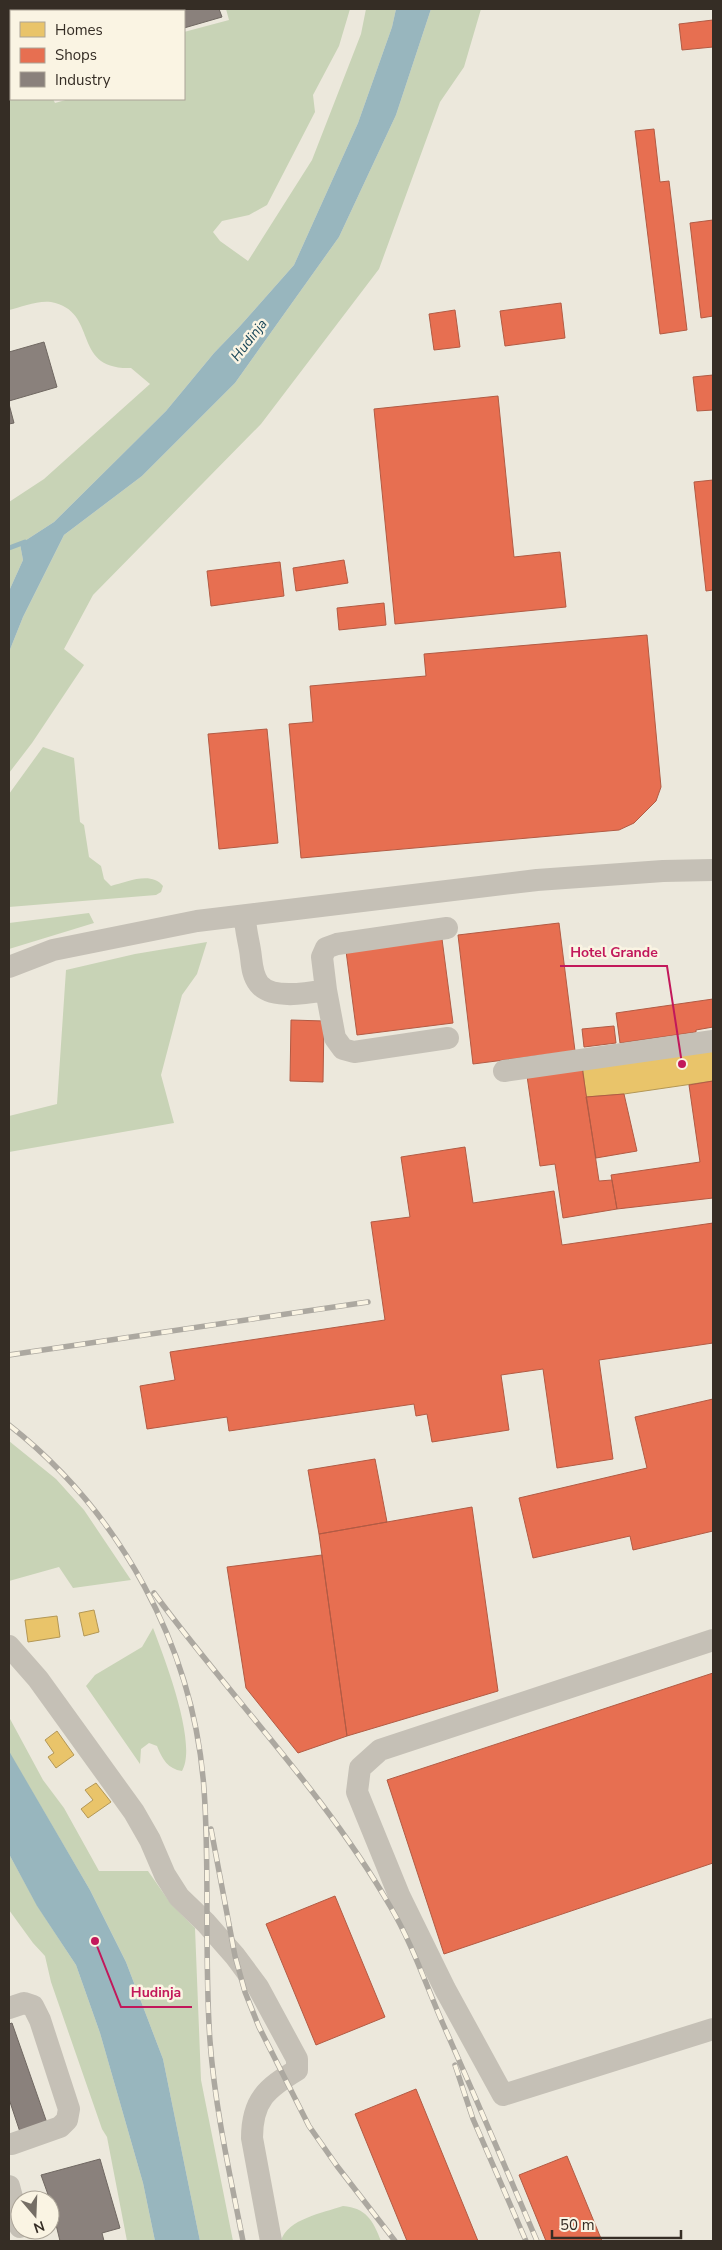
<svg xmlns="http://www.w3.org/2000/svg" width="722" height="2250" viewBox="0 0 722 2250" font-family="'Nunito Sans',sans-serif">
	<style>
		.green { fill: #c8d3b6 }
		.water { fill: #98b6be }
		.homes { fill: #e9c46a; stroke: #b39755 }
		.shops { fill: #e76f51; stroke: #b25b44 }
		.industry { fill: #8a817c; stroke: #706862 }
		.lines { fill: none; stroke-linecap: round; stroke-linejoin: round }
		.stream { stroke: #98b6be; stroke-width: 5 }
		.minor { stroke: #c5c0b6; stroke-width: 22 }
		.rail-casing { stroke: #aca8a0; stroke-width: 5.5 }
		.rail { stroke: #faf4e3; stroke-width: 4; stroke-dasharray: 11; stroke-linecap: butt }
		.labels { text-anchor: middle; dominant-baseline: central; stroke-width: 5; stroke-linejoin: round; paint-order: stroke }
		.water-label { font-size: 14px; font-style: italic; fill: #184658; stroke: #faf4e3 }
		.leader { fill: none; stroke: #c2185b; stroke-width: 2 }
		.callout-dot { fill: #c2185b; stroke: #faf4e3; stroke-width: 2 }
		.callout-label { font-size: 14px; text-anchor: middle; font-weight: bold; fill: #c2185b; stroke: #faf4e3; stroke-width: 5; stroke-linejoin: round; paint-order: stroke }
	</style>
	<rect width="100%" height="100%" fill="#ece8dc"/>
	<!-- green -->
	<path class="green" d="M 9,9 L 25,9 L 26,11 L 11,11 L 11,99 L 53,99 L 55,103 L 69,99 L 184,99 L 184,32 L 229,20 L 226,9 L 350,9 L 339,46 L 313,95 L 315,112 L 267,205 L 249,215 L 222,221 L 213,232 L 220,241 L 248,261 L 312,160 L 361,34 L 366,9 L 396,9 L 392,27 L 358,123 L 294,265 L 240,326 L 214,353 L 166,411 L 54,522 L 20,544 L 23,560 L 9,591 L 9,502 L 44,479 L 150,384 L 131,368 C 70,370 100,311 51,302 C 38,300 21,307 9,310 Z
		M 431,9 L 481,9 L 464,67 L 440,102 L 379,269 L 261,424 L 93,595 L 64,649 L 84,665 L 32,743 L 9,773 L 9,652 L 23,617 L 64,535 L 142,476 L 235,383 L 339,237 L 396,115 Z
		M 43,747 L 74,758 L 80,822 L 84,825 L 89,857 L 101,866 L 104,879 L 111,886 C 127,882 151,871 163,886 L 161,892 L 156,895 L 9,907 L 9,794 Z
		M 89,913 L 94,923 L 9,949 L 9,923 Z
		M 207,942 L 197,974 L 182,995 L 161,1075 L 174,1123 L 9,1152 L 9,1116 L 57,1104 L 66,970 L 135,954 Z
		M 9,1441 L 56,1479 L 84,1510 L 131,1580 L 73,1588 L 59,1567 L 9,1581 Z
		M 153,1628 C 164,1657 198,1744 182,1771 C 168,1769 162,1759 157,1746 L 149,1743 L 141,1749 L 140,1764 L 86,1686 L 95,1675 L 142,1647 Z
		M 9,1717 L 43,1780 L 64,1808 L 99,1871 L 148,1871 L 171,1904 L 195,1928 L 201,2080 L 233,2241 L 200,2241 L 163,2059 L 126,1962 L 90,1890 L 9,1752 Z
		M 9,1854 L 38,1907 L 76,1965 L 100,2033 L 143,2183 L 155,2241 L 127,2241 L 107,2137 L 102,2129 L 51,1982 L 45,1956 L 33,1943 L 9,1910 Z
		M 343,2206 C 366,2208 373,2220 381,2241 L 281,2241 C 287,2219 323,2213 343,2206 Z"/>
	<!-- water -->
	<path class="water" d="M 396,9 L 431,9 L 396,115 L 339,237 L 235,383 L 142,476 L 64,535 L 23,617 L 9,652 L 9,591 L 23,560 L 20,544 L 54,522 L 166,411 L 214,353 L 240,326 L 294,265 L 358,123 L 392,27 Z
		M 9,1751 L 90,1890 L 126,1962 L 163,2059 L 200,2241 L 155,2241 L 143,2183 L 100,2033 L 76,1965 L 37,1906 L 9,1854 Z"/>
	<!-- homes -->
	<path class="homes" d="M 713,1044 L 713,1081 L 624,1094 L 586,1097 L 582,1062 Z
		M 94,1610 L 99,1632 L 84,1636 L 79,1613 Z
		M 57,1616 L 60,1637 L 28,1642 L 25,1620 Z
		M 57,1731 L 74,1755 L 56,1768 L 48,1757 L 54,1753 L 45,1740 Z
		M 96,1783 L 111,1802 L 88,1818 L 81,1809 L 93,1800 L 85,1790 Z"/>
	<!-- shops -->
	<path class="shops" d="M 713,20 L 713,47 L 682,50 L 679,24 Z
		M 654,129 L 660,182 L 669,181 L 687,330 L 660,334 L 635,131 Z
		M 713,220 L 713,316 L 701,318 L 690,223 Z
		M 561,303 L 565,338 L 505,346 L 500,311 Z
		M 455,310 L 460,347 L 434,350 L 429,314 Z
		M 713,375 L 713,410 L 697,411 L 693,377 Z
		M 498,396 L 514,557 L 560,552 L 566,607 L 395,624 L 374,409 Z
		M 713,480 L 713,590 L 706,591 L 694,482 Z
		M 344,560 L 348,583 L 296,591 L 293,568 Z
		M 280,562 L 284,596 L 211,606 L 207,571 Z
		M 384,603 L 386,625 L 339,630 L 337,608 Z
		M 647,635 L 661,787 L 656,801 L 634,823 L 619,830 L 301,858 L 289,724 L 313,722 L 310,686 L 426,676 L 424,654 Z
		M 267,729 L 278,843 L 219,849 L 208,734 Z
		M 559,923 L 575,1051 L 473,1064 L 458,935 Z
		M 442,939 L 453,1023 L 357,1035 L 346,951 Z
		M 713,999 L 713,1027 L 696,1030 L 696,1032 L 620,1043 L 616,1013 Z
		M 291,1020 L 324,1021 L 323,1082 L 290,1081 Z
		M 614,1026 L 616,1043 L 584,1047 L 582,1029 Z
		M 582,1067 L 599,1181 L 612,1180 L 617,1209 L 563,1218 L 555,1164 L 540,1166 L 527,1076 Z
		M 713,1081 L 713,1198 L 617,1209 L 611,1175 L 700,1162 L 689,1085 Z
		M 624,1094 L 637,1151 L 596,1158 L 586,1097 Z
		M 465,1147 L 473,1203 L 554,1191 L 562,1245 L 713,1223 L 713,1343 L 599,1360 L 613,1459 L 557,1468 L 543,1369 L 501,1375 L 509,1430 L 432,1442 L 427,1414 L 416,1416 L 414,1404 L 229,1431 L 227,1417 L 147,1429 L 140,1386 L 175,1380 L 170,1352 L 385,1320 L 371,1222 L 410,1217 L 401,1157 Z
		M 713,1399 L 713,1531 L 633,1550 L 630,1536 L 533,1558 L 519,1498 L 647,1468 L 635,1417 Z
		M 375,1459 L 387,1522 L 319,1534 L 308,1470 Z
		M 472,1507 L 498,1691 L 347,1736 L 319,1534 Z
		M 322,1555 L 347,1736 L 298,1753 L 246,1688 L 227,1567 Z
		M 713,1673 L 713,1863 L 444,1954 L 387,1780 Z
		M 335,1896 L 385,2017 L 316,2045 L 266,1924 Z
		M 416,2089 L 478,2241 L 407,2241 L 355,2114 Z
		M 567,2156 L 602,2241 L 546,2241 L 519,2175 Z"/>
	<!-- industry -->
	<path class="industry" d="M 104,9 L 219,9 L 222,17 L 184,28 L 184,11 L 105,11 Z
		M 44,342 L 57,387 L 9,401 L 9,352 Z
		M 9,404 L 14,423 L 9,424 Z
		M 12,2023 L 47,2123 L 20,2132 L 9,2099 L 9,2024 Z
		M 100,2159 L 120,2228 L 102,2233 L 104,2241 L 60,2241 L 50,2200 L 41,2175 Z"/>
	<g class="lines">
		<!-- stream -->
		<path class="stream" d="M 9,548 L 25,542"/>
		<!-- minor -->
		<path class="minor" d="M 42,9 L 43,11
			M 245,916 C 245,928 248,938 250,950 C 252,961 251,974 259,984 C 272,1000 309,993 326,990 L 322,957 L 326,948 L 337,944 L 447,928
			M 9,967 L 53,950 L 197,921 L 537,880 L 663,871 L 713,870
			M 326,990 L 335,1038 L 343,1049 L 354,1052 L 448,1038
			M 504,1071 L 713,1041
			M 713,1640 L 380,1750 L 360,1768 L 357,1792 L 399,1895 L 445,1989 L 503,2095 L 713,2029
			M 9,1646 L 38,1679 L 134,1812 L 150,1840 L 165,1875 L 179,1897 L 206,1923 L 235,1956 L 258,1987 L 297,2059 L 297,2070 C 267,2088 252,2100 252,2138 L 271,2241
			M 9,2008 L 24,2003 L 33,2006 L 40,2020 L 69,2109 L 67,2120 L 60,2127 L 12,2144 L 9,2144
			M 9,2186 L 20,2227"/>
		<!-- rail casing -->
		<g class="rail-casing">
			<path id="rail" d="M 9,1355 L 368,1302
				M 9,1425 C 120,1512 194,1647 204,1789 C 210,1872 204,1957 210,2041 C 215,2108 230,2175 243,2241
				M 154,1593 C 231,1698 325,1793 390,1906 C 412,1943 426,1985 443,2024 C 475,2096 506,2169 537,2241
				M 211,1829 L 235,1956 L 245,1992 L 259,2027 L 309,2126 L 337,2166 L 395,2241
				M 455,2065 L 473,2119 L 526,2241"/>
		</g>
		<!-- rail -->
		<use href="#rail" class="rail"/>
	</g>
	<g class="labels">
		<!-- water labels -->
		<g class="water-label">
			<text transform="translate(249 340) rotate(-52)">Hudinja</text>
		</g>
	</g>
	<!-- callouts -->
	<path class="leader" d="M682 1064L667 966H560M95 1941L121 2007H192"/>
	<g class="callout-dot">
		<circle cx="682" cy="1064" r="5"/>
		<circle cx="95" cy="1941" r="5"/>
	</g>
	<g class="callout-label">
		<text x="614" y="957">Hotel Grande</text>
		<text x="156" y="1997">Hudinja</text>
	</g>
	<!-- border -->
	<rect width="722" height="2250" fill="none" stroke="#352d25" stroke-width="20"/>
	<!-- legend -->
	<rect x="10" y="10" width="175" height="90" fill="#faf4e3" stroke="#aba497"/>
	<rect x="20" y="22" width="25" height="15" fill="#e9c46a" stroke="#aba497"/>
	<text x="55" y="35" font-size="15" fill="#352d25">Homes</text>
	<rect x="20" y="48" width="25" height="15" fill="#e76f51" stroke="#aba497"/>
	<text x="55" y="60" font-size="15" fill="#352d25">Shops</text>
	<rect x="20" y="72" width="25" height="15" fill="#8a817c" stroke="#aba497"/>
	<text x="55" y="85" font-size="15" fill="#352d25">Industry</text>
	<!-- north arrow -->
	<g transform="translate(35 2215) rotate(161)"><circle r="24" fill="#faf4e3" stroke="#aba497"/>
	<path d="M0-4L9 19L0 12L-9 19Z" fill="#756e65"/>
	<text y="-8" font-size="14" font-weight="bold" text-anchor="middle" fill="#352d25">N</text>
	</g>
	<!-- scale -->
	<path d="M552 2230v8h129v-8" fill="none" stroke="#352d25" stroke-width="2.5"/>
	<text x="560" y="2230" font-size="15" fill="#352d25" stroke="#faf4e3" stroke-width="4" paint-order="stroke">50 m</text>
</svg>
